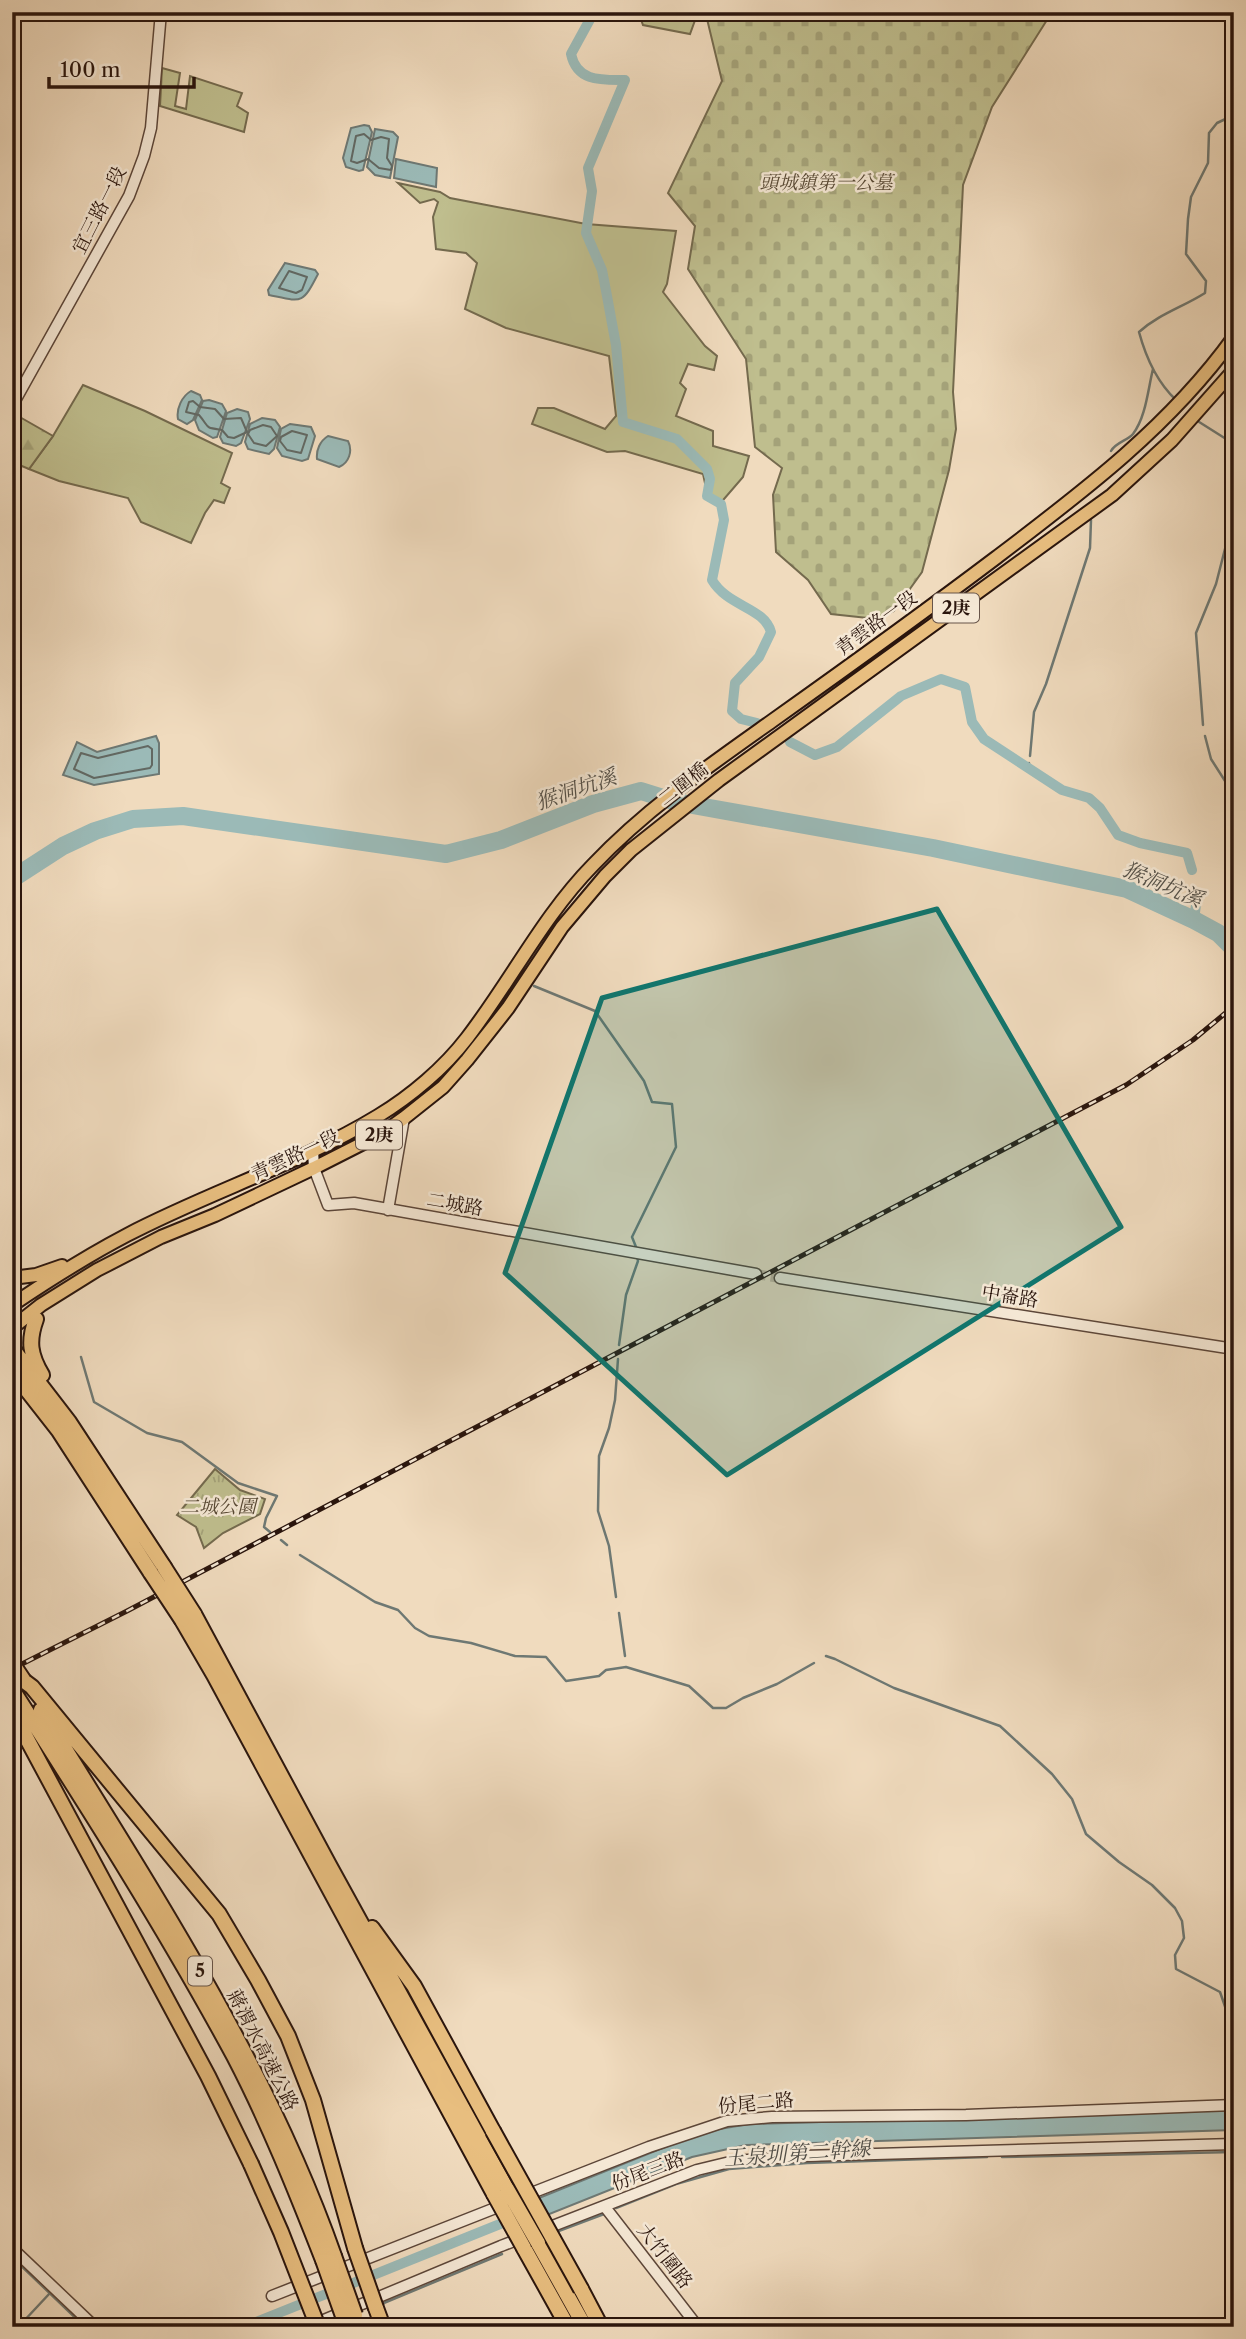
<svg xmlns="http://www.w3.org/2000/svg" width="1246" height="2339" viewBox="0 0 1246 2339" font-family="'Libre Caslon Text','Noto Serif TC',serif">
	<style>
		.grass { fill: #bfbe8e; stroke: #746a4e; stroke-width: 2 }
		.forest { fill: url(#forest-firs); stroke: #746a4e; stroke-width: 2 }
		.cemetery { fill: url(#cemetery-stones); stroke: #746a4e; stroke-width: 2 }
		.park { fill: url(#park-tufts); stroke: #746a4e; stroke-width: 2 }
		.water { fill: #9bbab7; stroke: #6e7873; stroke-width: 2 }
		.lines { fill: none; stroke-linecap: round; stroke-linejoin: round }
		.shore { stroke: #626862; stroke-width: 2 }
		.stream { stroke: #6e7873; stroke-width: 2.5 }
		.canal { stroke: #9bbab7; stroke-width: 10 }
		.river { stroke: #9bbab7; stroke-width: 18 }
		.minor-tunnel { stroke: #c8b39b; stroke-width: 10; stroke-dasharray: 10 5; stroke-linecap: butt }
		.minor-casing { stroke: #5c4639; stroke-width: 13 }
		.major-casing { stroke: #2a150d; stroke-width: 16 }
		.highway-casing { stroke: #2a150d; stroke-width: 18 }
		.minor { stroke: #f5e8d5; stroke-width: 10 }
		.major { stroke: #e8be7f; stroke-width: 12 }
		.highway { stroke: #e8be7f; stroke-width: 14 }
		.rail-casing { stroke: #2a150d; stroke-width: 5 }
		.rail { stroke: #f5e8d5; stroke-width: 2.5; stroke-dasharray: 8; stroke-linecap: butt }
		.highway-bridge-casing { stroke: #2a150d; stroke-width: 18; stroke-linecap: butt }
		.highway-bridge { stroke: #e8be7f; stroke-width: 14 }
		.marked { fill: #0f766e; fill-opacity: 0.2; stroke: #0f766e; stroke-width: 5; stroke-linejoin: round }
		.labels { text-anchor: middle; dominant-baseline: central; stroke-width: 5; stroke-linejoin: round; paint-order: stroke }
		.shield { fill: #f5e8d5; stroke: #675449; stroke-width: 2 }
		.shield-label { font-size: 18px; font-weight: bold; fill: #2a150d }
		.park-label { font-size: 19px; font-style: italic; fill: #574834; stroke: #f5e8d5 }
		.street-label { font-size: 19px; fill: #2a150d; stroke: #f5e8d5 }
		.water-label { font-size: 21px; font-style: italic; fill: #524f48; stroke: #f5e8d5 }
	</style>
	<defs>
		<pattern id="forest-firs" width="22" height="20" patternUnits="userSpaceOnUse" patternTransform="scale(1.75)"><rect width="22" height="20" fill="#bfbe8e"/><path d="M5 1l3.5 6h-7zM16 11l3.5 6h-7z" fill="#a4a279"/></pattern>
		<pattern id="cemetery-stones" width="16" height="16" patternUnits="userSpaceOnUse" patternTransform="scale(1.75)"><rect width="16" height="16" fill="#bfbe8e"/><path d="M2 7V4a2 2 0 0 1 4 0v3zM10 15v-3a2 2 0 0 1 4 0v3z" fill="#a4a279"/></pattern>
		<pattern id="park-tufts" width="24" height="20" patternUnits="userSpaceOnUse" patternTransform="scale(1.75)"><rect width="24" height="20" fill="#bfbe8e"/><path d="M3 7l-1-3M5 7V3M7 7l1-3M15 17l-1-3M17 17v-4M19 17l1-3" fill="none" stroke="#a4a279"/></pattern>
	</defs>
	<rect width="100%" height="100%" fill="#f0dbbe"/>
	<filter id="stains"><feTurbulence type="fractalNoise" baseFrequency=".00286" numOctaves="4"/><feColorMatrix values="0 0 0 0 .2 0 0 0 0 .09 0 0 0 0 .02 0 0 0 .5 -.17"/></filter>
	<radialGradient id="worn" r=".72"><stop offset=".6" stop-color="#630" stop-opacity="0"/><stop offset="1" stop-color="#630" stop-opacity=".3"/></radialGradient>
	<!-- grass -->
	<path class="grass" d="M 635,12 L 698,12 L 690,34 L 643,25 L 639,14 Z
		M 162,68 L 180,73 L 175,106 L 186,109 L 190,76 L 242,93 L 237,106 L 248,113 L 244,132 L 160,106 Z
		M 398,183 L 440,192 L 450,198 L 586,224 L 676,231 L 667,284 L 663,292 L 705,346 L 717,356 L 714,370 L 688,364 L 680,383 L 686,389 L 676,416 L 713,431 L 713,446 L 749,456 L 743,477 L 718,506 L 708,497 L 703,474 L 625,451 L 607,452 L 532,424 L 538,408 L 554,408 L 605,429 L 616,416 L 609,356 L 506,328 L 465,309 L 477,263 L 466,253 L 436,249 L 433,217 L 438,202 L 434,199 L 420,203 Z
		M 83,385 L 145,411 L 232,453 L 221,483 L 230,488 L 224,503 L 214,500 L 205,513 L 191,543 L 141,522 L 128,498 L 59,481 L 29,469 L 53,436 Z"/>
	<!-- forest -->
	<path class="forest" d="M 18,416 L 53,436 L 29,469 L 12,462 L 12,426 Z"/>
	<!-- cemetery -->
	<path class="cemetery" d="M 711,12 L 1052,12 L 992,107 L 963,185 L 953,392 L 956,429 L 949,470 L 922,572 L 894,611 L 877,619 L 831,614 L 808,580 L 776,552 L 773,495 L 782,468 L 755,447 L 746,359 L 688,269 L 695,226 L 668,193 L 722,81 L 707,19 Z"/>
	<!-- park -->
	<path class="park" d="M 215,1469 L 240,1490 L 265,1499 L 260,1514 L 223,1533 L 204,1548 L 196,1527 L 177,1515 Z"/>
	<!-- water -->
	<path class="water" d="M 364,125 L 369,126 L 372,132 L 363,170 L 359,171 L 346,167 L 343,158 L 351,128 Z
		M 375,129 L 393,132 L 398,137 L 390,178 L 375,175 L 367,167 Z
		M 396,159 L 437,168 L 436,187 L 394,178 Z
		M 285,263 L 315,270 L 318,274 C 302,305 302,302 269,295 L 268,290 Z
		M 191,391 L 200,395 L 202,400 L 193,420 L 187,424 L 178,419 C 176,409 182,396 191,391 Z
		M 209,400 L 222,404 L 226,411 L 217,437 L 213,438 L 199,430 L 195,420 L 203,401 Z
		M 237,409 L 248,412 L 250,419 L 241,443 L 236,446 L 223,443 L 220,437 L 227,413 Z
		M 262,418 L 275,420 L 280,427 L 274,449 L 269,454 L 248,449 L 245,442 L 250,424 Z
		M 290,424 L 311,427 L 315,436 L 308,459 L 302,461 L 282,456 L 277,448 L 281,429 Z
		M 328,436 L 348,441 C 353,451 349,463 339,467 L 317,459 C 316,450 320,441 328,436 Z
		M 156,736 L 159,743 L 159,774 L 94,785 L 63,775 L 77,742 L 97,752 Z
		M 1234,2110 L 1234,2130 L 746,2145 L 692,2157 L 547,2215 L 539,2198 L 702,2132 L 749,2124 Z"/>
	<g class="lines">
		<!-- shore -->
		<path class="shore" d="M 364,134 L 371,140 L 381,137 L 389,139 L 387,158 L 392,166 L 391,170 L 379,168 L 368,159 L 357,163 L 351,161 L 356,136 Z
			M 289,271 L 307,277 L 302,290 L 296,293 L 279,288 Z
			M 193,401 L 200,407 L 215,409 L 224,419 L 241,418 L 247,432 L 234,438 L 228,437 L 222,430 C 203,427 211,429 199,415 L 186,412 L 189,402 Z
			M 263,425 L 271,427 L 277,436 L 266,446 L 254,443 L 248,434 L 250,430 Z
			M 292,431 L 307,435 L 301,453 L 287,450 L 280,441 L 281,437 Z
			M 148,746 L 152,749 L 152,765 L 150,768 L 94,778 L 74,769 L 81,753 L 98,758 Z"/>
		<!-- stream -->
		<path class="stream" d="M 1176,400 C 1157,382 1146,358 1139,332 C 1159,314 1183,307 1205,293 L 1206,281 L 1186,254 L 1188,219 L 1191,197 L 1208,163 L 1209,133 L 1217,123 L 1234,115
			M 1196,420 L 1234,444
			M 1111,451 C 1116,442 1127,441 1133,434 C 1146,417 1148,389 1153,369
			M 1203,725 L 1196,633 L 1216,584 L 1226,545 L 1234,542
			M 1205,736 L 1211,759 L 1234,795
			M 1030,756 L 1034,712 L 1046,684 L 1090,548 L 1091,520
			M 1029,770 L 1029,763
			M 534,986 L 595,1011 L 644,1081 L 652,1102 L 672,1104 L 676,1147 L 632,1237 L 636,1247
			M 619,1345 L 626,1295 L 638,1261 L 637,1256
			M 81,1357 L 94,1402 L 147,1433 L 182,1442 L 238,1483 L 277,1496 L 266,1518 L 264,1527 L 270,1532
			M 281,1540 L 287,1545
			M 300,1555 L 375,1602 L 398,1610 L 415,1628 L 429,1636 L 471,1643 L 515,1656 L 546,1657 L 566,1681 L 599,1676 L 606,1670 L 626,1667 L 689,1686 L 713,1708 L 726,1708 L 743,1698 L 777,1684 L 814,1663
			M 616,1597 L 609,1546 L 598,1511 L 599,1456 L 609,1428 L 615,1400 L 618,1359
			M 619,1613 L 625,1656
			M 826,1656 L 835,1659 L 894,1688 L 1000,1726 L 1052,1774 L 1072,1799 L 1086,1834 L 1119,1862 L 1152,1885 L 1175,1908 L 1182,1921 L 1184,1938 L 1175,1955 L 1176,1969 L 1220,1992 L 1228,2015 L 1234,2019
			M 1002,2157 L 1234,2152
			M 616,2208 L 676,2184 L 729,2169 L 807,2163 L 987,2157
			M 556,2232 L 604,2214
			M 12,2257 L 85,2327
			M 379,2305 L 502,2254
			M 12,2314 L 22,2323 L 50,2293
			M 265,2318 L 268,2327
			M 327,2327 L 331,2325"/>
		<!-- canal -->
		<path class="canal" d="M 594,12 L 571,54 C 577,82 601,80 625,80 L 588,168 L 592,191 L 586,233 L 602,270 L 607,296 L 616,345 L 623,422 L 677,439 L 707,469 L 710,479 L 707,496 L 721,504 L 724,520 L 712,580 C 728,607 764,607 771,632 L 759,657 L 735,683 L 732,711 L 741,719 L 757,723
			M 790,742 L 815,755 L 837,747 L 901,696 L 941,679 L 965,687 L 972,722 L 984,739 L 1062,790 L 1089,798 L 1100,808 L 1118,835 L 1140,843 L 1187,853 L 1192,870
			M 1194,920 L 1197,897
			M 244,2327 L 515,2218"/>
		<!-- river -->
		<path class="river" d="M 12,879 L 63,846 L 95,831 L 133,819 L 183,816 L 446,854 L 501,840 L 593,804 L 641,791 L 676,802 L 933,848 L 1127,889 L 1194,920 L 1218,933 L 1234,949"/>
		<!-- minor-tunnel -->
		<path class="minor-tunnel" d="M 756,1274 L 780,1278"/>
		<!-- minor casing -->
		<g class="minor-casing">
			<path id="minor" d="M 12,406 L 129,196 L 144,156 L 151,128 L 161,12
				M 313,1150 L 314,1168 L 328,1205 L 354,1203 L 756,1274
				M 388,1210 L 404,1118
				M 780,1278 L 1234,1349
				M 524,2196 L 649,2147 L 727,2121 L 772,2117 L 966,2115 L 1234,2105
				M 605,2207 L 698,2327
				M 12,2248 L 95,2327
				M 272,2296 L 503,2205
				M 307,2327 L 501,2246 L 697,2170 L 734,2161 L 804,2156 L 1234,2144"/>
		</g>
		<!-- major casing -->
		<g class="major-casing">
			<path id="major" d="M 12,1278 L 36,1275 L 62,1266
				M 12,1305 C 49,1280 87,1256 127,1235 C 209,1192 299,1164 378,1116 C 411,1096 444,1068 467,1038 C 511,981 543,916 593,865 C 646,809 710,765 772,721 C 848,667 923,613 997,557 C 1084,491 1170,426 1234,337
				M 12,1328 L 41,1305 L 97,1270 L 161,1237 L 215,1215 L 314,1168 L 383,1133 L 404,1118 L 443,1087 L 467,1060 L 508,1008 L 562,927 L 605,876 L 631,850 L 719,780 L 1112,495 L 1172,440 L 1234,370"/>
		</g>
		<!-- highway casing -->
		<g class="highway-casing">
			<path id="highway" d="M 36,1319 C 28,1341 30,1355 42,1375
				M 12,1348 L 69,1422 L 164,1567
				M 12,1371 L 59,1431 L 151,1573
				M 194,1614 L 329,1865 L 507,2189
				M 182,1620 L 214,1675 L 494,2194
				M 24,1681 L 32,1687 L 219,1914 L 258,1980 L 288,2036 L 313,2100 L 355,2248
				M 12,1689 C 89,1809 166,1930 234,2056 C 268,2121 296,2191 323,2260
				M 41,1710 C 149,1886 265,2060 334,2256
				M 12,1711 L 208,2076 L 251,2164
				M 372,1928 L 414,1986 L 493,2131
				M 538,2243 L 585,2327
				M 524,2248 L 568,2327
				M 581,2289 L 601,2327
				M 376,2308 L 383,2327"/>
		</g>
		<!-- minor -->
		<use href="#minor" class="minor"/>
		<!-- major -->
		<use href="#major" class="major"/>
		<!-- highway -->
		<use href="#highway" class="highway"/>
		<!-- rail casing -->
		<g class="rail-casing">
			<path id="rail" d="M 12,1669 L 127,1611 L 1126,1085 L 1193,1040 L 1234,1006"/>
		</g>
		<!-- rail -->
		<use href="#rail" class="rail"/>
		<!-- highway-bridge casing -->
		<g class="highway-bridge-casing">
			<path id="highway-bridge" d="M 164,1567 L 194,1614
				M 151,1573 L 182,1620
				M 12,1663 L 24,1681
				M 493,2131 L 581,2289
				M 251,2164 L 281,2232 L 318,2327
				M 507,2189 L 538,2243
				M 494,2194 L 524,2248
				M 355,2248 L 376,2308
				M 334,2256 L 355,2315
				M 323,2260 L 344,2319"/>
		</g>
		<!-- highway-bridge -->
		<use href="#highway-bridge" class="highway-bridge"/>
	</g>
	<!-- marked area -->
	<path class="marked" d="M 937,909 L 1121,1227 L 727,1475 L 505,1273 L 602,998 Z"/>
	<g class="labels">
		<!-- shield labels -->
		<g class="shield">
			<rect x="933" y="593.5" width="46" height="29" rx="5"/>
			<rect x="356" y="1120.5" width="46" height="29" rx="5"/>
			<rect x="188" y="1956.5" width="24" height="29" rx="5"/>
		</g>
		<g class="shield-label">
			<text x="956" y="608">2庚</text>
			<text x="379" y="1135">2庚</text>
			<text x="200" y="1971">5</text>
		</g>
		<!-- park labels -->
		<g class="park-label">
			<text x="826" y="182">頭城鎮第一公墓</text>
			<text x="218" y="1506">二城公園</text>
		</g>
		<!-- street labels -->
		<g class="street-label">
			<text transform="translate(99 210) rotate(-63)">宜三路一段</text>
			<text transform="translate(876 623) rotate(-36)">青雲路一段</text>
			<text transform="translate(683 784) rotate(-38)">二圍橋</text>
			<text transform="translate(295 1155) rotate(-25)">青雲路一段</text>
			<text transform="translate(455 1204) rotate(10)">二城路</text>
			<text transform="translate(1010 1296) rotate(9)">中崙路</text>
			<text transform="translate(263 2050) rotate(63)">蔣渭水高速公路</text>
			<text transform="translate(756 2103) rotate(-5)">份尾二路</text>
			<text transform="translate(648 2171) rotate(-21)">份尾三路</text>
			<text transform="translate(665 2256) rotate(52)">大竹圍路</text>
		</g>
		<!-- water labels -->
		<g class="water-label">
			<text transform="translate(576 789) rotate(-19)">猴洞坑溪</text>
			<text transform="translate(1163 884) rotate(23)">猴洞坑溪</text>
			<text transform="translate(797 2153) rotate(-4)">玉泉圳第二幹線</text>
		</g>
	</g>
	<!-- margin -->
	<rect width="1246" height="2339" fill="none" stroke="#f0dbbe" stroke-width="42"/>
	<rect x="14" y="14" width="1218" height="2311" fill="none" stroke="#2a150d" stroke-width="3.5"/>
	<rect x="21" y="21" width="1204" height="2297" fill="none" stroke="#2a150d" stroke-width="2"/>
	<!-- scale -->
	<path d="M49 77v10h145v-10" fill="none" stroke="#2a150d" stroke-width="3.5"/>
	<text x="60" y="77" font-size="21" fill="#2a150d" stroke="#f5e8d5" stroke-width="5" paint-order="stroke">100 m</text>
	<rect width="100%" height="100%" filter="url(#stains)"/>
	<rect width="100%" height="100%" fill="url(#worn)"/>
</svg>
